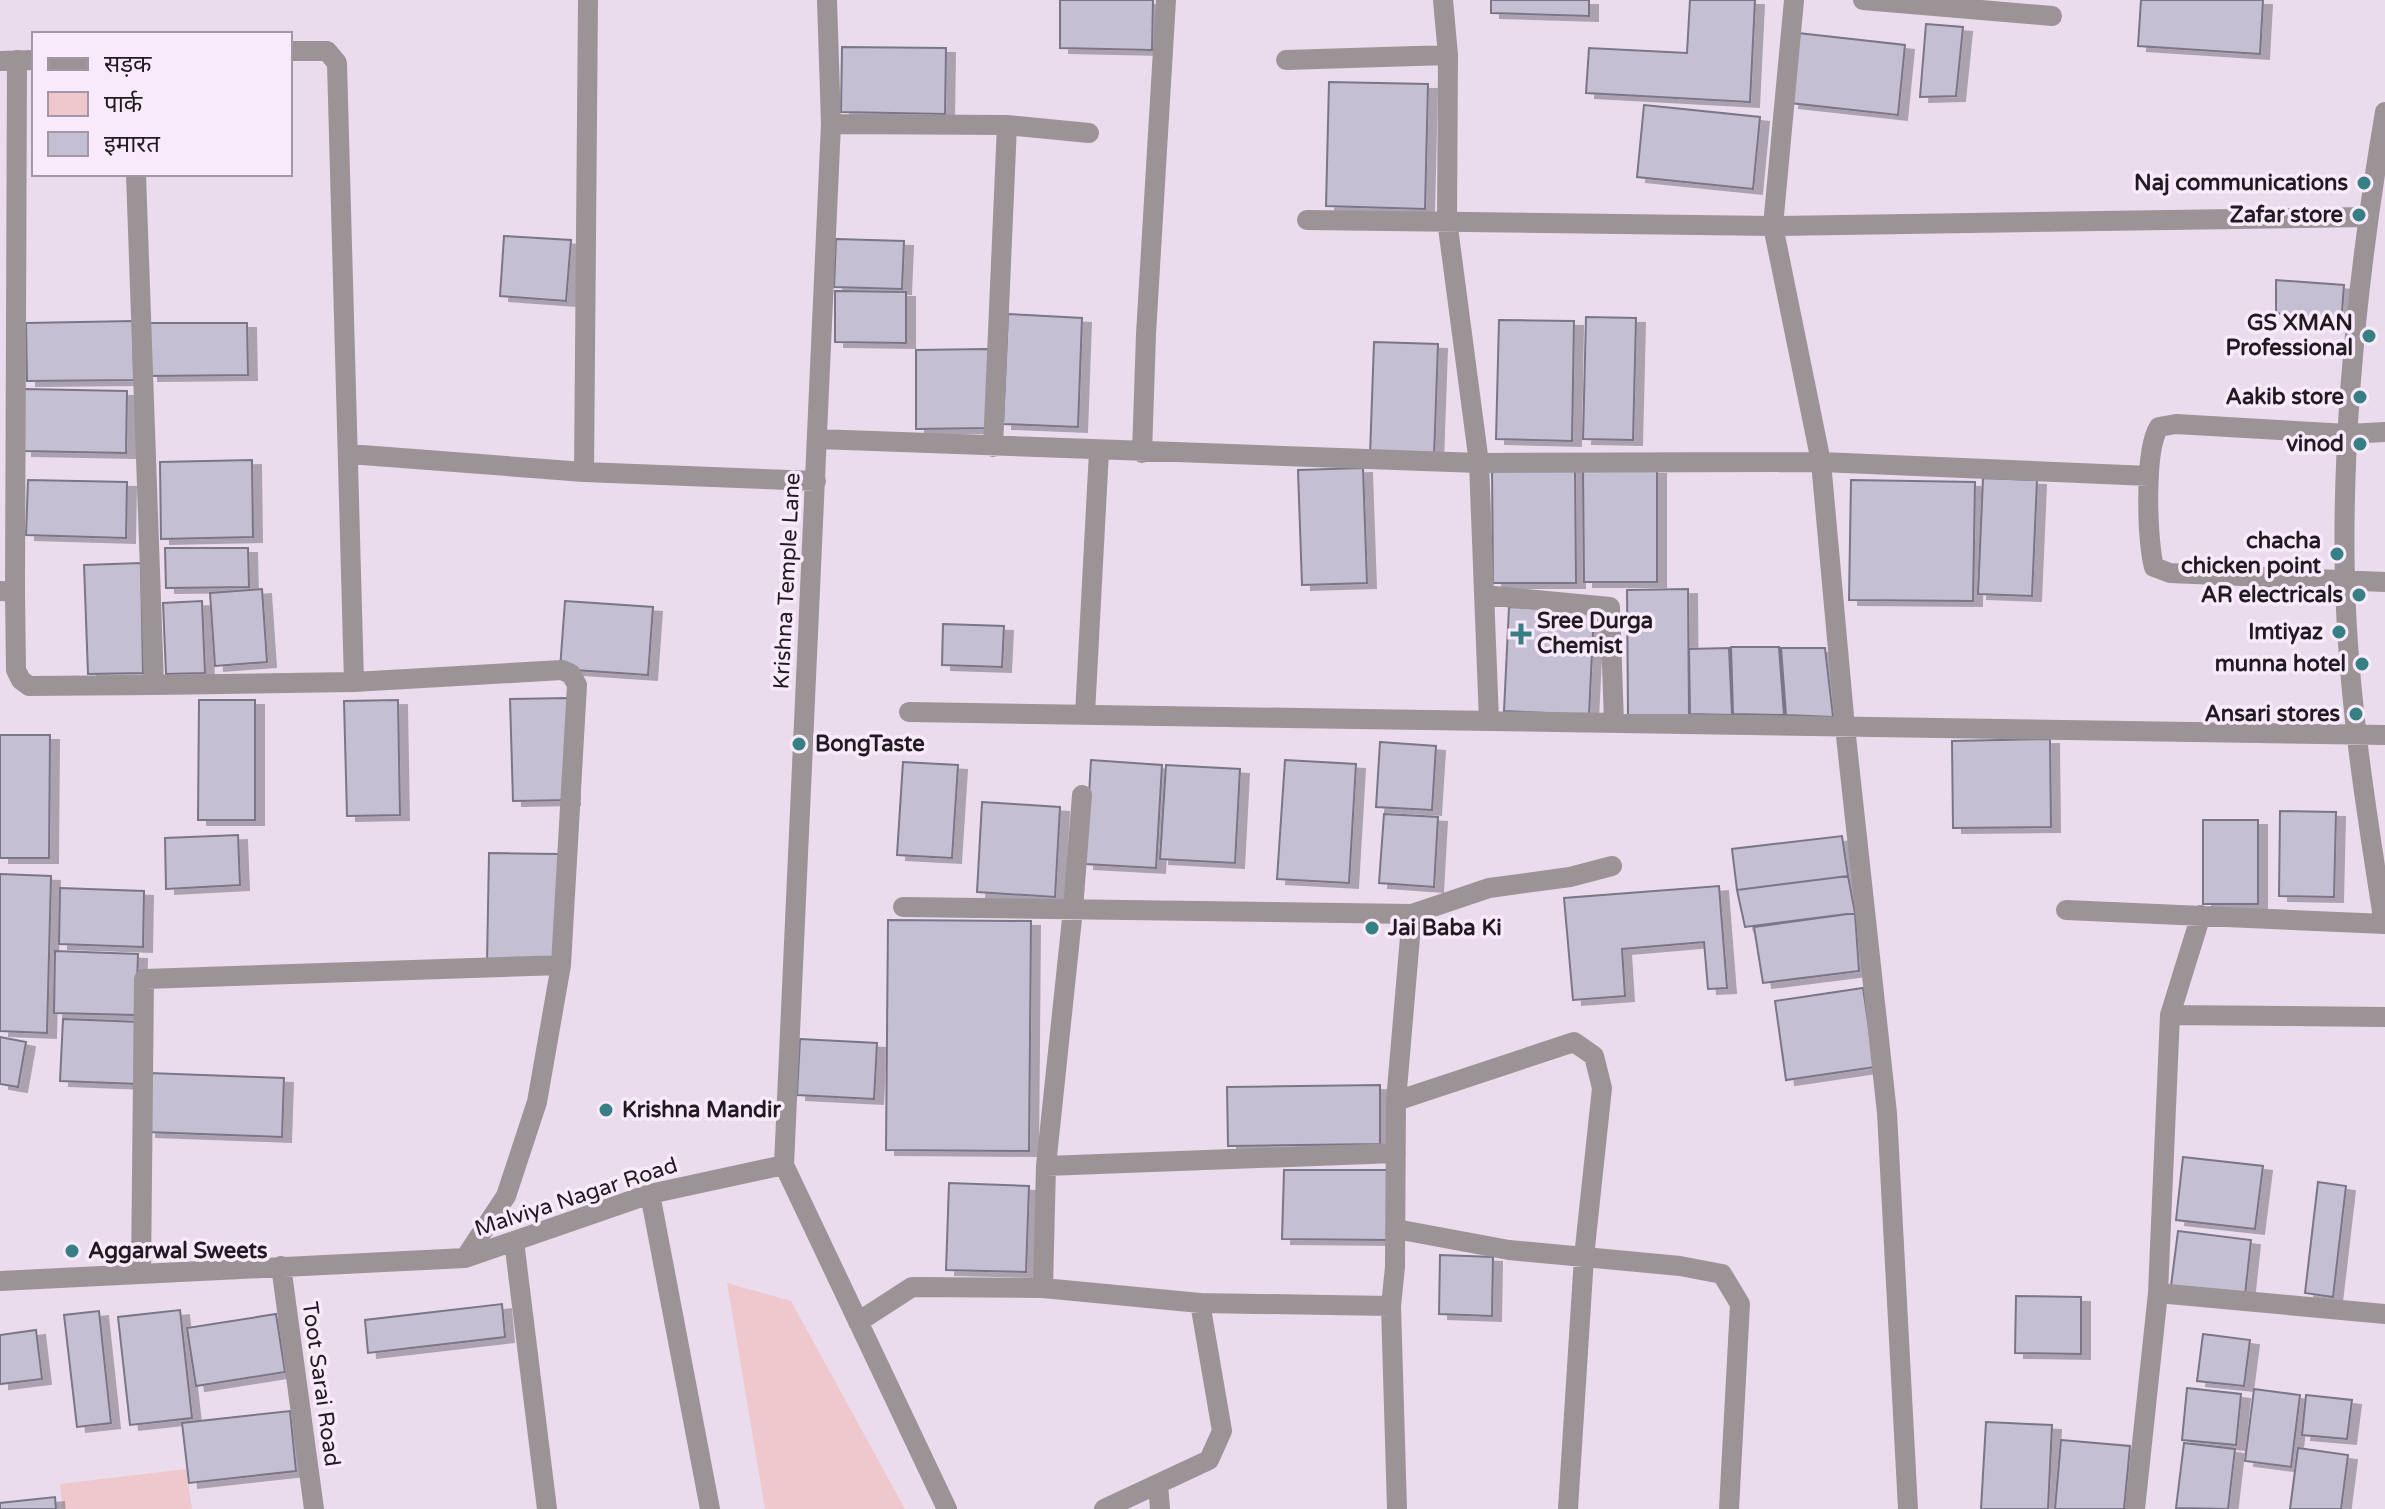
<svg xmlns="http://www.w3.org/2000/svg" width="2385" height="1509" viewBox="0 0 2385 1509" font-family="'Varela Round','Noto Sans Devanagari',sans-serif">
	<style>
		.green { fill: #eec8cd }
		.building { fill: #c4bfd2; stroke: #7a7687; stroke-width: 2; filter: url(#shadow) }
		.lines { fill: none; stroke-linecap: round; stroke-linejoin: round }
		.minor { stroke: #9c9397; stroke-width: 20 }
		.poi-dot { fill: #367f84; stroke: #f8eafb; stroke-width: 3 }
		.labels { text-anchor: middle; dominant-baseline: central; stroke-width: 7; stroke-linejoin: round; paint-order: stroke }
		.poi-label { font-size: 22px; font-weight: bold; fill: #211b21; stroke: #f8eafb; text-anchor: end }
		.street-label { font-size: 22px; fill: #211b21; stroke: #f8eafb }
	</style>
	<defs>
		<filter id="shadow"><feDropShadow dx="9" dy="5" stdDeviation="0" flood-color="#0004"/></filter>
	</defs>
	<rect width="100%" height="100%" fill="#ebdced"/>
	<!-- green -->
	<path class="green" d="M 727,1283 L 791,1301 L 905,1509 L 765,1509 Z
		M 186,1469 L 192,1509 L 63,1509 L 60,1484 Z"/>
	<!-- building -->
	<path class="building" d="M 1060,0 L 1153,0 L 1152,50 L 1060,48 Z
		M 1491,0 L 1589,0 L 1589,16 L 1491,13 Z
		M 1690,0 L 1755,0 L 1750,102 L 1586,93 L 1589,48 L 1687,53 Z
		M 2141,0 L 2263,0 L 2260,54 L 2138,46 Z
		M 1926,24 L 1963,27 L 1956,96 L 1920,97 Z
		M 1798,33 L 1905,45 L 1898,115 L 1790,103 Z
		M 842,47 L 946,48 L 945,114 L 841,112 Z
		M 1329,82 L 1428,84 L 1425,209 L 1326,206 Z
		M 1644,105 L 1760,117 L 1753,189 L 1637,177 Z
		M 504,236 L 571,240 L 566,301 L 500,296 Z
		M 836,239 L 904,241 L 902,289 L 834,287 Z
		M 2276,280 L 2344,285 L 2341,325 L 2276,313 Z
		M 835,291 L 906,292 L 906,343 L 835,342 Z
		M 1008,314 L 1082,318 L 1078,427 L 1003,424 Z
		M 1586,317 L 1636,318 L 1633,440 L 1583,439 Z
		M 1499,320 L 1574,321 L 1572,441 L 1496,439 Z
		M 133,321 L 134,380 L 27,381 L 26,323 Z
		M 149,323 L 247,323 L 248,375 L 149,376 Z
		M 1374,342 L 1438,344 L 1434,457 L 1370,455 Z
		M 988,349 L 989,428 L 916,429 L 916,350 Z
		M 24,389 L 127,391 L 126,453 L 23,451 Z
		M 252,460 L 253,537 L 161,539 L 160,462 Z
		M 1575,466 L 1576,583 L 1493,583 L 1492,467 Z
		M 1363,468 L 1367,583 L 1302,585 L 1298,470 Z
		M 1583,469 L 1657,469 L 1657,582 L 1584,582 Z
		M 1983,478 L 2037,480 L 2032,596 L 1978,594 Z
		M 28,480 L 127,482 L 126,538 L 26,535 Z
		M 1851,480 L 1975,482 L 1973,601 L 1849,600 Z
		M 165,548 L 248,548 L 249,587 L 166,588 Z
		M 141,563 L 143,673 L 88,674 L 84,565 Z
		M 262,589 L 267,662 L 215,666 L 210,593 Z
		M 1688,589 L 1689,716 L 1628,716 L 1627,590 Z
		M 202,601 L 205,673 L 166,674 L 163,603 Z
		M 565,601 L 653,607 L 648,675 L 560,669 Z
		M 1509,607 L 1594,611 L 1589,715 L 1504,711 Z
		M 943,624 L 1004,626 L 1002,667 L 942,665 Z
		M 1731,647 L 1779,647 L 1784,715 L 1733,714 Z
		M 1729,648 L 1732,715 L 1690,714 L 1689,649 Z
		M 1781,648 L 1825,648 L 1833,717 L 1786,715 Z
		M 569,698 L 571,800 L 513,801 L 510,699 Z
		M 199,700 L 255,700 L 255,820 L 198,820 Z
		M 398,700 L 400,815 L 347,816 L 344,701 Z
		M 0,735 L 50,735 L 49,858 L 0,858 Z
		M 2050,739 L 2051,827 L 1953,828 L 1952,741 Z
		M 1380,742 L 1436,746 L 1432,810 L 1376,807 Z
		M 1091,760 L 1162,765 L 1156,868 L 1085,864 Z
		M 1285,760 L 1356,764 L 1349,883 L 1277,879 Z
		M 903,762 L 958,765 L 952,858 L 897,855 Z
		M 1166,765 L 1240,769 L 1235,863 L 1160,859 Z
		M 982,802 L 1060,807 L 1055,897 L 977,892 Z
		M 2280,811 L 2336,812 L 2334,897 L 2279,896 Z
		M 1384,814 L 1438,817 L 1434,887 L 1379,883 Z
		M 2203,820 L 2258,820 L 2258,904 L 2203,904 Z
		M 238,835 L 240,885 L 166,889 L 165,838 Z
		M 1842,836 L 1848,876 L 1737,890 L 1732,849 Z
		M 489,853 L 560,854 L 558,964 L 487,963 Z
		M 0,874 L 51,876 L 47,1033 L 0,1031 Z
		M 1848,876 L 1855,913 L 1745,927 L 1737,890 Z
		M 1719,886 L 1727,988 L 1708,989 L 1704,942 L 1622,949 L 1625,996 L 1573,1000 L 1564,898 Z
		M 60,888 L 144,891 L 143,947 L 59,944 Z
		M 1855,913 L 1859,971 L 1763,983 L 1754,927 Z
		M 888,920 L 1031,921 L 1029,1151 L 886,1150 Z
		M 55,951 L 138,954 L 136,1015 L 54,1013 Z
		M 1863,988 L 1875,1067 L 1786,1080 L 1775,1001 Z
		M 63,1019 L 140,1022 L 138,1084 L 60,1081 Z
		M 0,1037 L 26,1042 L 18,1087 L 0,1084 Z
		M 800,1039 L 877,1043 L 874,1099 L 797,1095 Z
		M 149,1073 L 284,1078 L 282,1137 L 147,1132 Z
		M 1380,1085 L 1380,1144 L 1228,1146 L 1227,1087 Z
		M 2183,1157 L 2263,1166 L 2255,1229 L 2176,1220 Z
		M 1284,1170 L 1388,1170 L 1388,1240 L 1282,1239 Z
		M 2318,1182 L 2346,1186 L 2333,1297 L 2305,1293 Z
		M 949,1183 L 1029,1186 L 1026,1272 L 946,1270 Z
		M 2178,1231 L 2251,1240 L 2245,1295 L 2171,1286 Z
		M 1440,1255 L 1493,1257 L 1492,1316 L 1439,1314 Z
		M 2016,1296 L 2081,1297 L 2081,1354 L 2015,1353 Z
		M 502,1304 L 505,1337 L 368,1353 L 365,1320 Z
		M 180,1310 L 192,1418 L 130,1425 L 118,1317 Z
		M 99,1311 L 111,1423 L 77,1427 L 64,1315 Z
		M 276,1314 L 285,1372 L 196,1386 L 187,1328 Z
		M 36,1330 L 42,1379 L 0,1384 L 0,1335 Z
		M 2203,1334 L 2250,1340 L 2244,1386 L 2197,1381 Z
		M 2187,1388 L 2241,1394 L 2236,1445 L 2182,1440 Z
		M 2254,1389 L 2300,1395 L 2291,1467 L 2245,1461 Z
		M 2306,1395 L 2352,1400 L 2347,1439 L 2302,1435 Z
		M 290,1411 L 296,1471 L 189,1483 L 182,1423 Z
		M 1986,1422 L 2052,1425 L 2048,1509 L 1981,1509 Z
		M 2061,1440 L 2130,1446 L 2124,1509 L 2055,1509 Z
		M 2184,1443 L 2235,1449 L 2228,1509 L 2176,1508 Z
		M 2298,1448 L 2348,1455 L 2341,1509 L 2290,1509 Z
		M 55,1497 L 56,1509 L 0,1509 L 0,1503 Z"/>
	<g class="lines">
		<!-- minor -->
		<path class="minor" d="M 827,0 L 831,124 L 784,1165 L 947,1509
			M 1443,0 L 1448,55 L 1447,220 L 1479,463 L 1489,721
			M 1794,0 L 1773,226 L 1821,462 L 1845,727 L 1887,1113 L 1908,1509
			M 1863,0 L 2052,16
			M 290,51 L 327,51 L 337,63 L 354,682
			M 1286,60 L 1448,55
			M 0,61 L 34,60
			M 831,124 L 1007,125 L 1089,133
			M 136,174 L 154,685 L 354,682 L 562,670 L 571,674 L 577,685 L 561,965 L 537,1102 L 506,1196 L 465,1258
			M 1307,220 L 1773,226 L 2367,217
			M 2385,432 L 2348,434 L 2176,424 L 2159,427 C 2144,450 2147,539 2154,567 L 2170,573 L 2385,582
			M 818,439 L 1479,463 L 1821,462 L 2149,476
			M 993,447 L 1007,125
			M 1142,453 L 1146,334 L 1166,0
			M 349,454 L 584,472 L 816,481
			M 584,472 L 588,0
			M 0,591 L 15,592 L 17,60
			M 15,592 L 16,670 L 21,680 L 29,686 L 154,685
			M 1484,595 L 1610,607 L 1614,723
			M 909,712 L 2385,735
			M 1085,714 L 1099,451
			M 903,907 L 1412,914 L 1489,888 L 1570,877 L 1612,866
			M 2066,910 L 2385,924
			M 2384,924 C 2366,810 2348,697 2345,582 C 2341,426 2359,265 2385,112
			M 2170,1015 L 2385,1017
			M 1396,1101 L 1412,914
			M 1046,1166 L 1396,1153
			M 650,1194 L 710,1509
			M 1396,1229 L 1509,1250 L 1680,1266 L 1722,1274 L 1740,1304 L 1729,1509
			M 514,1241 L 547,1509
			M 281,1266 L 314,1509
			M 141,1274 L 144,979 L 561,965
			M 0,1281 L 465,1258 L 650,1194 L 784,1165
			M 1043,1288 L 1046,1166 L 1073,909 L 1082,795
			M 2158,1293 L 2385,1314
			M 858,1322 L 912,1287 L 1043,1288 L 1200,1303 L 1391,1306
			M 1158,1484 L 1160,1509
			M 1104,1509 L 1209,1460 L 1222,1431 L 1200,1303
			M 1397,1509 L 1391,1306 L 1395,1267 L 1396,1101 L 1574,1042 L 1594,1056 L 1602,1088 L 1584,1257 L 1568,1509
			M 2135,1509 L 2158,1293 L 2170,1015 L 2201,915"/>
	</g>
	<!-- markers -->
	<g class="poi-dot">
		<circle cx="2364" cy="183" r="8"/>
		<circle cx="2359" cy="215" r="8"/>
		<circle cx="2369" cy="336" r="8"/>
		<circle cx="2360" cy="397" r="8"/>
		<circle cx="2360" cy="444" r="8"/>
		<circle cx="2337" cy="554" r="8"/>
		<circle cx="2359" cy="595" r="8"/>
		<circle cx="2339" cy="632" r="8"/>
		<path d="M1517 622h8v8h8v8h-8v8h-8v-8h-8v-8h8z"/>
		<circle cx="2362" cy="664" r="8"/>
		<circle cx="2356" cy="714" r="8"/>
		<circle cx="799" cy="744" r="8"/>
		<circle cx="1372" cy="928" r="8"/>
		<circle cx="606" cy="1110" r="8"/>
		<circle cx="72" cy="1251" r="8"/>
	</g>
	<g class="labels">
		<!-- poi labels -->
		<g class="poi-label">
			<text x="2348" y="183">Naj communications</text>
			<text x="2343" y="215">Zafar store</text>
			<text x="2353" y="323">GS XMAN<tspan x="2353" dy="25">Professional</tspan></text>
			<text x="2344" y="397">Aakib store</text>
			<text x="2344" y="444">vinod</text>
			<text x="2321" y="541">chacha<tspan x="2321" dy="25">chicken point</tspan></text>
			<text x="2343" y="595">AR electricals</text>
			<text x="1537" y="621" text-anchor="start">Sree Durga<tspan x="1537" dy="25">Chemist</tspan></text>
			<text x="2323" y="632">Imtiyaz</text>
			<text x="2346" y="664">munna hotel</text>
			<text x="2340" y="714">Ansari stores</text>
			<text x="815" y="744" text-anchor="start">BongTaste</text>
			<text x="1388" y="928" text-anchor="start">Jai Baba Ki</text>
			<text x="622" y="1110" text-anchor="start">Krishna Mandir</text>
			<text x="88" y="1251" text-anchor="start">Aggarwal Sweets</text>
		</g>
		<!-- street labels -->
		<g class="street-label">
			<text transform="translate(787 581) rotate(-87)">Krishna Temple Lane</text>
			<text transform="translate(576 1197) rotate(-18)">Malviya Nagar Road</text>
			<text transform="translate(321 1384) rotate(82)">Toot Sarai Road</text>
		</g>
	</g>
	<!-- legend -->
	<rect x="32" y="32" width="260" height="144" fill="#f8eafb" stroke="#a297a4" stroke-width="2"/>
	<rect x="48" y="58" width="40" height="12" fill="#9c9397" stroke="#a297a4" stroke-width="2"/>
	<text x="104" y="72" font-size="24" fill="#211b21">सड़क</text>
	<rect x="48" y="92" width="40" height="24" fill="#eec8cd" stroke="#a297a4" stroke-width="2"/>
	<text x="104" y="112" font-size="24" fill="#211b21">पार्क</text>
	<rect x="48" y="132" width="40" height="24" fill="#c4bfd2" stroke="#a297a4" stroke-width="2"/>
	<text x="104" y="152" font-size="24" fill="#211b21">इमारत</text>
</svg>
